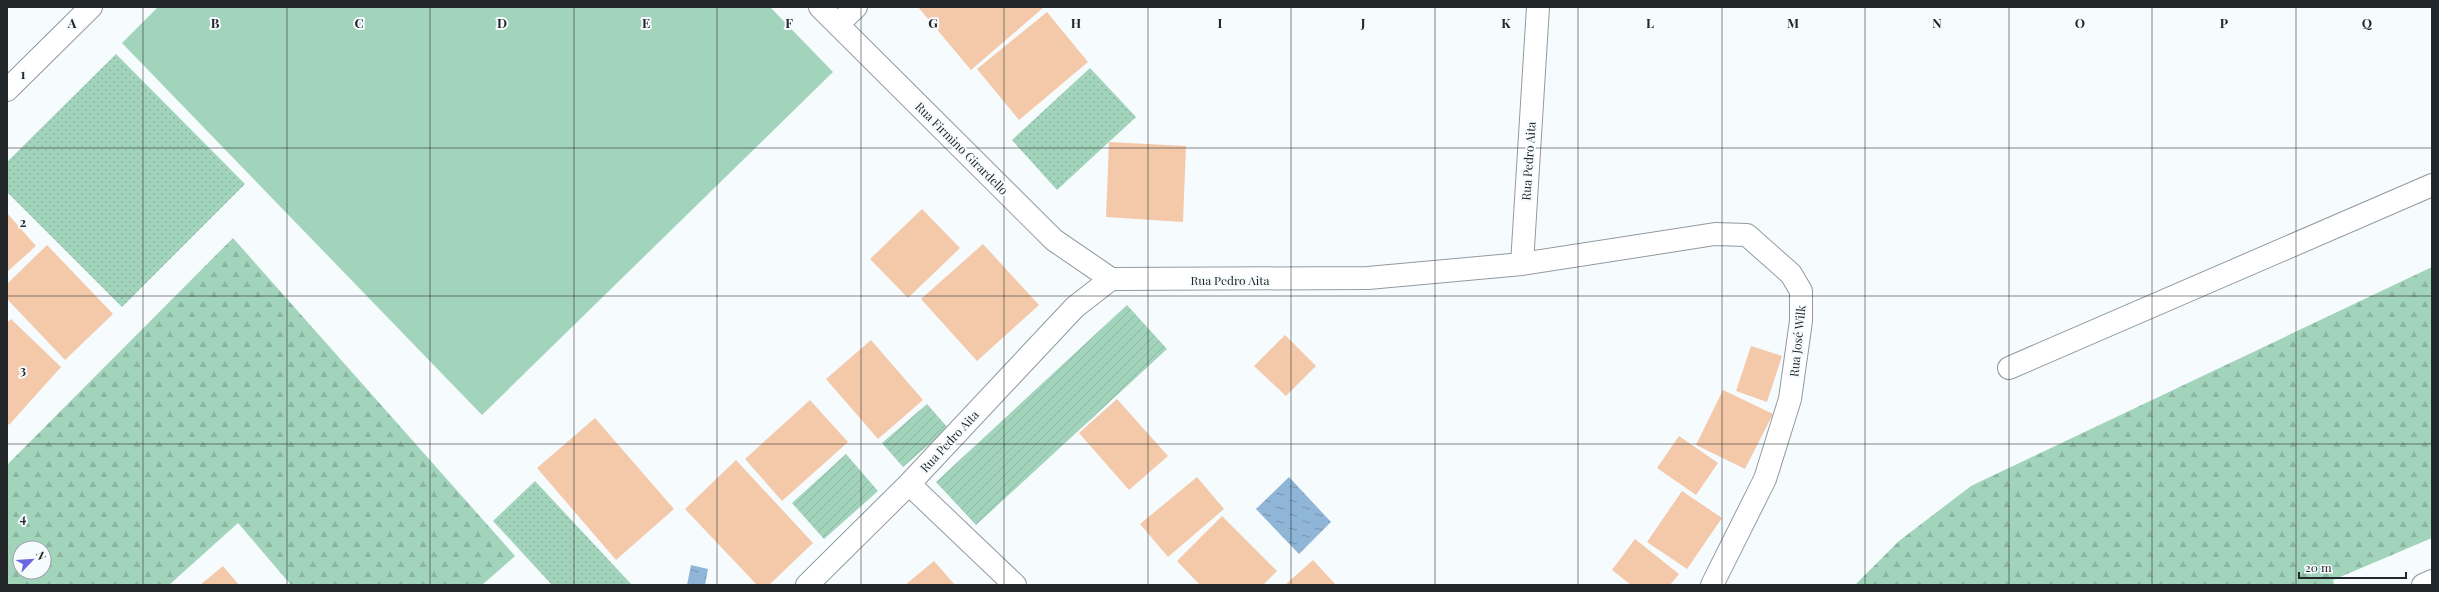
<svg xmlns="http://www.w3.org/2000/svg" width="2439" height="592" viewBox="0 0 2439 592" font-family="'Playfair Display',serif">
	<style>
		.grass { fill: url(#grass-dots) }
		.forest { fill: url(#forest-firs); fill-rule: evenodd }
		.park { fill: #a2d3bb }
		.garden { fill: url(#garden-furrows) }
		.water { fill: url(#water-ripples) }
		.building { fill: #f4c9aa }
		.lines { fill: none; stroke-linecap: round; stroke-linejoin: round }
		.street-casing { stroke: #939a9f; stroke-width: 24 }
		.street { stroke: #fff; stroke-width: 22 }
		.grid { fill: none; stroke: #242729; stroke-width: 1; stroke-opacity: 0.55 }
		.labels { text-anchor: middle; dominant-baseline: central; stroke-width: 4; stroke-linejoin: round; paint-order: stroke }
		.street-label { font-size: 12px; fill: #242729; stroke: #f6fbfe }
		.grid-label { font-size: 13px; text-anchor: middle; font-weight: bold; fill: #242729; stroke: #f6fbfe; stroke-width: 4; stroke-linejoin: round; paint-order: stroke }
	</style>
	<defs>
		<pattern id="grass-dots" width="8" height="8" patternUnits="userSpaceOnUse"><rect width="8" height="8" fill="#a2d3bb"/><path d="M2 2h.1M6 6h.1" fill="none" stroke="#8bb5a1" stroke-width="1.8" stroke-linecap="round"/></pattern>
		<pattern id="forest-firs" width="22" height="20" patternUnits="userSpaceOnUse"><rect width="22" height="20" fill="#a2d3bb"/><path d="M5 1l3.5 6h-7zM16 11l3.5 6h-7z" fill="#8bb5a1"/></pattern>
		<pattern id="garden-furrows" width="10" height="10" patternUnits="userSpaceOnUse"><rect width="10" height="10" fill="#a2d3bb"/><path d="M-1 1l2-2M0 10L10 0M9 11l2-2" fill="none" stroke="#8bb5a1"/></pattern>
		<pattern id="water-ripples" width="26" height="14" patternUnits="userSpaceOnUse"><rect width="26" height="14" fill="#8fb5d7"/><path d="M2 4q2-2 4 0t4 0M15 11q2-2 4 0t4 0" fill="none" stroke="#7593ae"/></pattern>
	</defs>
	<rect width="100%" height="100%" fill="#f6fbfe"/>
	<!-- grass -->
	<path class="grass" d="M 116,54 L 245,184 L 122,307 L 7,192 L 7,162 Z
		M 1090,68 L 1136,117 L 1057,190 L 1012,140 Z
		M 535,481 L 632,585 L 552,585 L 493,521 Z"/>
	<!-- forest -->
	<path class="forest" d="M 233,238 L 515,556 L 482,585 L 291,585 L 238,523 L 169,585 L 7,585 L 7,465 ZM 20,548 L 44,548 L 44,572 L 20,572 Z
		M 2432,267 L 2432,538 L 2333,580 L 2334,585 L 1855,585 L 1899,541 L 1971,486 Z"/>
	<!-- park -->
	<path class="park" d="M 158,7 L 770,7 L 833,72 L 482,415 L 122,43 Z"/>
	<!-- garden -->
	<path class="garden" d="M 1127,305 L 1167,349 L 976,525 L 936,482 Z
		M 927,404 L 948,428 L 903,467 L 882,443 Z
		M 846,454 L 878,491 L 824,539 L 792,503 Z"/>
	<!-- water -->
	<path class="water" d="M 1289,477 L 1331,522 L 1299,554 L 1256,509 Z
		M 691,565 L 708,569 L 705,585 L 687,585 Z"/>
	<!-- building -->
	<path class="building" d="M 918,7 L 1044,7 L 971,70 Z
		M 1047,12 L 1088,62 L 1019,120 L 977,69 Z
		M 1109,142 L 1186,146 L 1183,222 L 1106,217 Z
		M 922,209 L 960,248 L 908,298 L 870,259 Z
		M 7,213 L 36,246 L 7,272 Z
		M 983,244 L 1039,305 L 977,361 L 921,299 Z
		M 47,245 L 113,314 L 65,360 L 7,299 L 7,284 Z
		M 11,319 L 61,367 L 9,425 L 7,422 L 7,323 Z
		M 1285,335 L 1316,366 L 1286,396 L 1254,366 Z
		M 871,340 L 923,400 L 878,439 L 826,379 Z
		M 1751,346 L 1782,356 L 1767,402 L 1736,391 Z
		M 1723,390 L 1773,414 L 1745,469 L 1696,445 Z
		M 1117,399 L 1168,456 L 1129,490 L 1079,433 Z
		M 810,400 L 848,442 L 782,501 L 745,459 Z
		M 595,418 L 674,509 L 616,560 L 537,468 Z
		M 1679,436 L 1718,463 L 1696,495 L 1657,468 Z
		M 736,460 L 813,543 L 769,585 L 757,585 L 685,509 Z
		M 1197,477 L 1224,509 L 1168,557 L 1140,524 Z
		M 1682,491 L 1722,518 L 1687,569 L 1647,542 Z
		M 1222,516 L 1277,571 L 1263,585 L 1200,585 L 1177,561 Z
		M 1635,539 L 1679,574 L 1670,585 L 1631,585 L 1612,570 Z
		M 1313,560 L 1336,585 L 1285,585 Z
		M 934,561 L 955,585 L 905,585 Z
		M 223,566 L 239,585 L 200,585 Z"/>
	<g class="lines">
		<!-- street casing -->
		<g class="street-casing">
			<path id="street" d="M 820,7 L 1054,240 L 1111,279
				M 838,24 L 856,7
				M 7,90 L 91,7
				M 1522,264 L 1715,234 L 1747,235 L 1791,274 L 1801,291 L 1801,321 L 1790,399 L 1765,479 L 1712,585
				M 2009,368 L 2432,185
				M 909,484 L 1015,585
				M 807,585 L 909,484 L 1075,307 L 1111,279 L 1368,278 L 1522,264 L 1538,7
				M 2423,585 L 2432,581"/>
		</g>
		<!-- street -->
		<use href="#street" class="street"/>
	</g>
	<!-- grid -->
	<path class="grid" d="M 143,7 L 143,585M 287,7 L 287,585M 430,7 L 430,585M 574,7 L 574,585M 717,7 L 717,585M 861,7 L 861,585M 1004,7 L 1004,585M 1148,7 L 1148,585M 1291,7 L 1291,585M 1435,7 L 1435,585M 1578,7 L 1578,585M 1722,7 L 1722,585M 1865,7 L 1865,585M 2009,7 L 2009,585M 2152,7 L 2152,585M 2296,7 L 2296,585M 7,148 L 2432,148M 7,296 L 2432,296M 7,444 L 2432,444"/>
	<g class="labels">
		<!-- street labels -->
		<g class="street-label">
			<text transform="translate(962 148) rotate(45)">Rua Firmino Girardello</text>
			<text transform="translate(1528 161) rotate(-86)">Rua Pedro Aita</text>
			<text x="1230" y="280">Rua Pedro Aita</text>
			<text transform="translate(1797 341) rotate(-84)">Rua José Wilk</text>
			<text transform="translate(949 441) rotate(-47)">Rua Pedro Aita</text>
		</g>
	</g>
	<g class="grid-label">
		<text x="72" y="28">A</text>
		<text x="215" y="28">B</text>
		<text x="359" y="28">C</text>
		<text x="502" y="28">D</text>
		<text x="646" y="28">E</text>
		<text x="789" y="28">F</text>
		<text x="933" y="28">G</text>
		<text x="1076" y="28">H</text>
		<text x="1220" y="28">I</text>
		<text x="1363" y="28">J</text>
		<text x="1506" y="28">K</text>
		<text x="1650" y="28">L</text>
		<text x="1793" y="28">M</text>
		<text x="1937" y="28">N</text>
		<text x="2080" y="28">O</text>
		<text x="2224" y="28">P</text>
		<text x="2367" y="28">Q</text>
		<text x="23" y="79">1</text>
		<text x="23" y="227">2</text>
		<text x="23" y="375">3</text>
		<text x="23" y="523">4</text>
	</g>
	<!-- border -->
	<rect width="2439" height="592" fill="none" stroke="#242729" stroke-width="16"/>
	<!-- north arrow -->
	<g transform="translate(32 560) rotate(65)"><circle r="19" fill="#f6fbfe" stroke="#a2a6a9"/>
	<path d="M0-3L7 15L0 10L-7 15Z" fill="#6a66e0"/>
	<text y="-6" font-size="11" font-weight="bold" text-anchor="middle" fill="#242729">N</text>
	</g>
	<!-- scale -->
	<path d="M2299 572v6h107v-6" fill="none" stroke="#242729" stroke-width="2"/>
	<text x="2305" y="572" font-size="12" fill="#242729" stroke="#f6fbfe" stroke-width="3" paint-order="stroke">20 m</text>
</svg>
